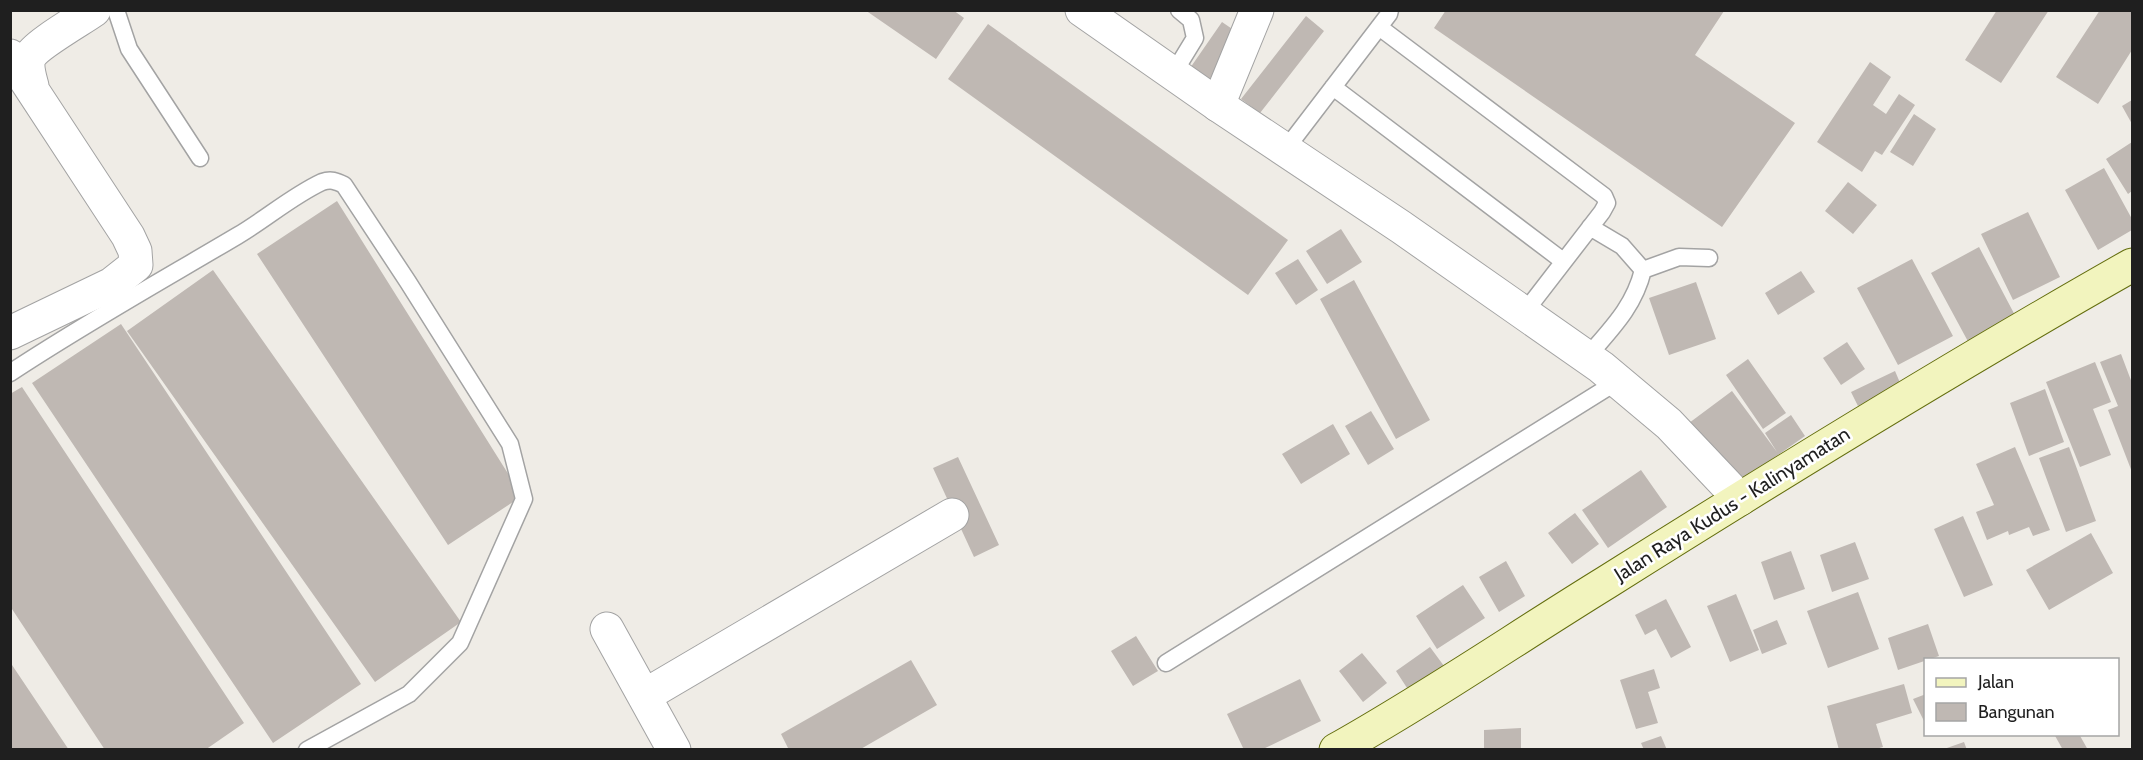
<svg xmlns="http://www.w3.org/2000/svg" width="2143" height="760" viewBox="0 0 2143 760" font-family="Cabin,sans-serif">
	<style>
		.building { fill: #bfb8b3 }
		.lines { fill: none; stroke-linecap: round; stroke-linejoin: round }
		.service-casing { stroke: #a3a3a3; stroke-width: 19 }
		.minor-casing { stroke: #a3a3a3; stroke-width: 35 }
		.tertiary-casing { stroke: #a3a3a3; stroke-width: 35 }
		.secondary-casing { stroke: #646e0e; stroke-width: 35 }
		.service { stroke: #fff; stroke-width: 16 }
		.minor { stroke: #fff; stroke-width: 33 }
		.tertiary { stroke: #fff; stroke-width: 33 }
		.secondary { stroke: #f2f4be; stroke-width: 33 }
		.labels { text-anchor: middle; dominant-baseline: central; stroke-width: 5; stroke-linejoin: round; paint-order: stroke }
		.street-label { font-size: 20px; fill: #1f1f1f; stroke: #fff }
	</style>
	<rect width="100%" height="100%" fill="#efece6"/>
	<!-- building -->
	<path class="building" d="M 865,10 L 953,10 L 964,18 L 936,59 Z
		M 1446,10 L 1723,10 L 1724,11 L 1695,55 L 1795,123 L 1722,227 L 1434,28 Z
		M 1997,10 L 2049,10 L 2001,83 L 1965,60 Z
		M 2100,10 L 2132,10 L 2132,50 L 2098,104 L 2056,77 Z
		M 1306,16 L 1324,31 L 1260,113 L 1241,99 Z
		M 1222,22 L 1241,35 L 1206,84 L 1188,71 Z
		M 988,24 L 1288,240 L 1248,295 L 948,79 Z
		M 1870,62 L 1891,77 L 1873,105 L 1886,114 L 1899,94 L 1915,105 L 1882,155 L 1875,151 L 1862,172 L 1817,142 Z
		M 2132,100 L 2132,124 L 2122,106 Z
		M 1914,114 L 1936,129 L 1913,166 L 1890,152 Z
		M 2132,142 L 2132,191 L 2128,194 L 2106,159 Z
		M 2104,168 L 2132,219 L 2132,230 L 2098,250 L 2065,190 Z
		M 1848,182 L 1877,205 L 1853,234 L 1825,211 Z
		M 337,201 L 522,496 L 448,545 L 257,254 Z
		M 2028,212 L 2060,277 L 2013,300 L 1981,234 Z
		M 1341,229 L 1362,262 L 1327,284 L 1306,251 Z
		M 1979,247 L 2018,321 L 1971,347 L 1931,273 Z
		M 1298,259 L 1318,290 L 1296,305 L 1275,273 Z
		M 1912,259 L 1953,336 L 1898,365 L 1857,288 Z
		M 213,270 L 461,622 L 375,682 L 127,331 Z
		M 1801,271 L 1815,292 L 1778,315 L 1765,293 Z
		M 1354,280 L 1430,420 L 1396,439 L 1320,299 Z
		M 1696,282 L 1716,339 L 1669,355 L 1649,298 Z
		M 121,324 L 361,684 L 273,743 L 32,383 Z
		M 1847,342 L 1865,369 L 1841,385 L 1823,358 Z
		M 2121,354 L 2132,383 L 2132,472 L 2108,410 L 2118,406 L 2100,362 Z
		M 1748,359 L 1786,413 L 1763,429 L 1726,375 Z
		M 2095,362 L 2111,402 L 2093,409 L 2111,455 L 2080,467 L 2046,382 Z
		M 1895,371 L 1901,385 L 1858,406 L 1851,392 Z
		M 22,387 L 244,723 L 205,750 L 105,750 L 10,606 L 10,394 Z
		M 2045,389 L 2064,442 L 2029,456 L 2010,403 Z
		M 1732,391 L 1777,452 L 1765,433 L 1791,415 L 1805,436 L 1738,483 L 1685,426 Z
		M 1371,411 L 1394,449 L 1368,465 L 1345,426 Z
		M 1333,424 L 1350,454 L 1301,484 L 1282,454 Z
		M 2015,447 L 2050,530 L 2033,536 L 2029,527 L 2009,535 L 2008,531 L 1987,540 L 1976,512 L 1994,505 L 1976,464 Z
		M 2069,447 L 2096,521 L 2066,532 L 2039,458 Z
		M 958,457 L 999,545 L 974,557 L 933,468 Z
		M 1641,470 L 1667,507 L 1608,548 L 1582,510 Z
		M 1575,513 L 1599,544 L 1572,564 L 1548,533 Z
		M 1963,516 L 1993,585 L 1964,597 L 1934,529 Z
		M 2091,533 L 2113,573 L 2049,610 L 2026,570 Z
		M 1855,542 L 1869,579 L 1832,592 L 1820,555 Z
		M 1791,551 L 1805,589 L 1774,600 L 1761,562 Z
		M 1506,561 L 1525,596 L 1499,612 L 1479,577 Z
		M 1463,585 L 1485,618 L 1437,649 L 1416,616 Z
		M 1858,592 L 1879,649 L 1828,668 L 1807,611 Z
		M 1736,594 L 1759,650 L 1730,662 L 1707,606 Z
		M 1666,599 L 1691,647 L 1671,658 L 1656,629 L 1645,635 L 1635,615 Z
		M 1777,620 L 1787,644 L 1762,654 L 1753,630 Z
		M 1928,624 L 1939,656 L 1898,670 L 1888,638 Z
		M 1136,636 L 1158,671 L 1133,686 L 1111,651 Z
		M 1430,647 L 1444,666 L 1409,691 L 1396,671 Z
		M 1362,653 L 1387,683 L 1363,702 L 1339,671 Z
		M 911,660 L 937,705 L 859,750 L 789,750 L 781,734 Z
		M 10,662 L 69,750 L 10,750 Z
		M 1654,669 L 1660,688 L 1648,692 L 1658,723 L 1636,729 L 1620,680 Z
		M 1300,679 L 1321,721 L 1261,750 L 1244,750 L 1227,714 Z
		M 1904,684 L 1912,713 L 1876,724 L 1883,747 L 1872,750 L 1839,750 L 1827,706 Z
		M 1926,694 L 1926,725 L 1913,699 Z
		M 1521,728 L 1521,750 L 1484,750 L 1484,730 Z
		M 2054,734 L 2079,734 L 2088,750 L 2063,750 Z
		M 1661,736 L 1667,750 L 1644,750 L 1641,743 Z
		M 1964,742 L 1967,750 L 1944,750 L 1944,749 Z"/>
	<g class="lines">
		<!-- service casing -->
		<g class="service-casing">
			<path id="service" d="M 116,10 L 129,49 L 200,158
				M 1379,27 L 1604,196 L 1607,203 L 1602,212 L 1524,313
				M 1173,74 L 1195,38 L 1191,20 L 1179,10
				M 1333,87 L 1563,261
				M 1285,150 L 1389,14 L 1390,10
				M 1643,270 L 1679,257 L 1709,258
				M 1587,357 C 1611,329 1634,307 1643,270 L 1622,246 L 1590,227
				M 10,373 C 84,324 161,281 237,236 C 266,219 292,196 322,182 C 331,179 336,181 344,185 L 408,282 L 510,444 L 524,499 L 460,643 L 409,694 L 307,750
				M 1166,663 L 1618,381"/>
		</g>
		<!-- minor casing -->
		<g class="minor-casing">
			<path id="minor" d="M 10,56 L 128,236 L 135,251 L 136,265 L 112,284 L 10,333
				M 32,86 C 30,78 26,67 29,58 C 35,45 80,20 94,10
				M 1218,105 L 1257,10
				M 607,629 L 674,750
				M 644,696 L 952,515"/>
		</g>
		<!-- tertiary casing -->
		<g class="tertiary-casing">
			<path id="tertiary" d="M 1082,10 L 1218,105 L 1401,227 L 1601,367 L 1669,424 L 1740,499"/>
		</g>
		<!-- secondary casing -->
		<g class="secondary-casing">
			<path id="secondary" d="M 1336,750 C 1429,698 1516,638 1607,582 C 1780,473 1954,366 2132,265"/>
		</g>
		<!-- service -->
		<use href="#service" class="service"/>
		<!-- minor -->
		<use href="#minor" class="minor"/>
		<!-- tertiary -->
		<use href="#tertiary" class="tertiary"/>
		<!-- secondary -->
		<use href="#secondary" class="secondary"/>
	</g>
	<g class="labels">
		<!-- street labels -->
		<g class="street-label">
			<text transform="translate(1732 504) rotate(-32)">Jalan Raya Kudus - Kalinyamatan</text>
		</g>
	</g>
	<!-- border -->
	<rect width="2143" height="760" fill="none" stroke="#1f1f1f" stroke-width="24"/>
	<!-- legend -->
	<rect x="1924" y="658" width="195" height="78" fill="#ffffff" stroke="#a5a5a5" stroke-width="1.5"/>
	<rect x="1936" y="678" width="30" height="9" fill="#f2f4be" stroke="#a5a5a5" stroke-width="1.5"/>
	<text x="1978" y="688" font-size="18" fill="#1f1f1f">Jalan</text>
	<rect x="1936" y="703" width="30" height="18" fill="#bfb8b3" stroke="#a5a5a5" stroke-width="1.5"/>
	<text x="1978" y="718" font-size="18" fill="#1f1f1f">Bangunan</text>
</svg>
